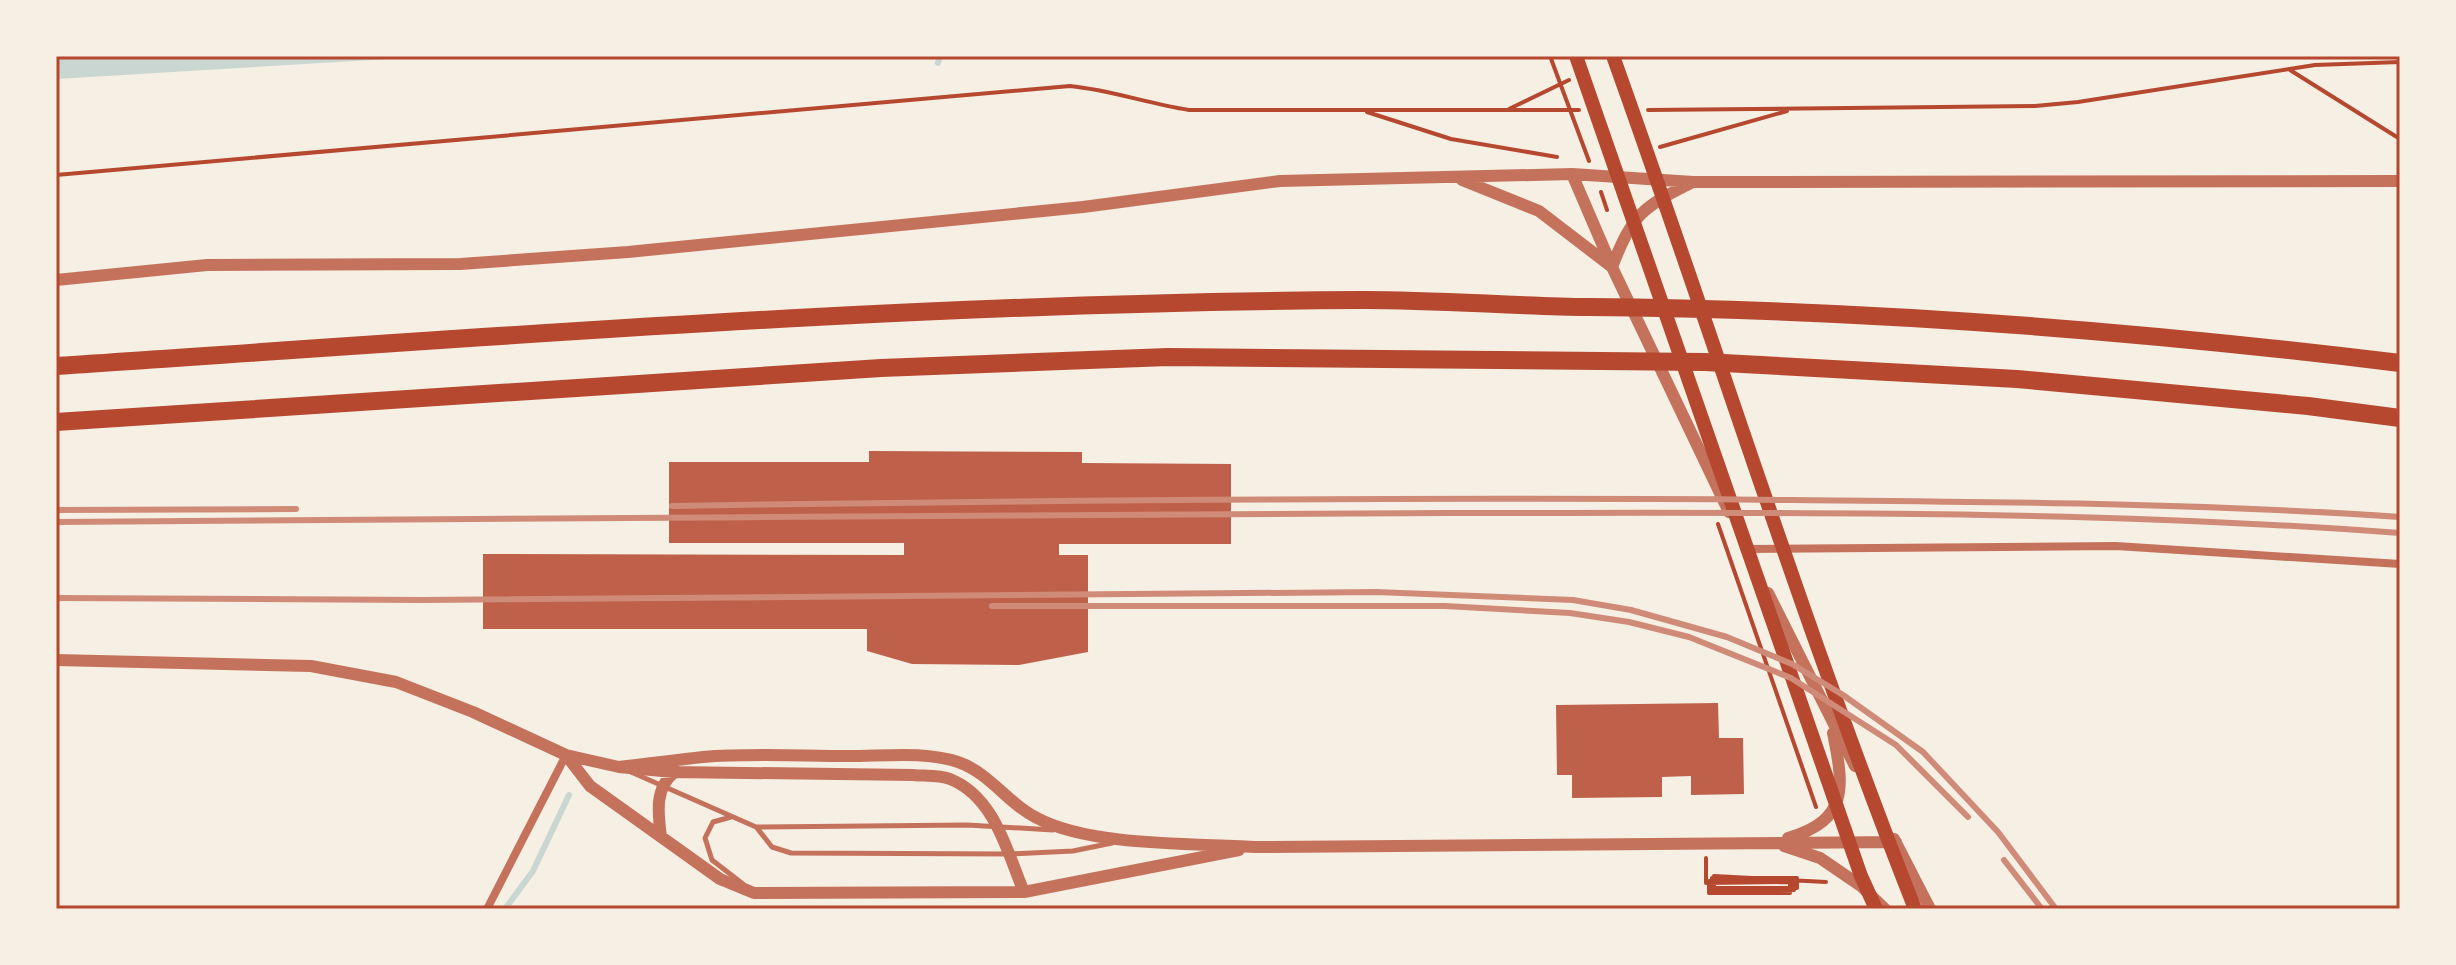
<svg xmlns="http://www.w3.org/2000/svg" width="2456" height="965" viewBox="0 0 2456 965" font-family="Ubuntu,sans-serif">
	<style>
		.water { fill: #c9d6d2 }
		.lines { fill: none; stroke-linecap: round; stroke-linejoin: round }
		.stream { stroke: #c9d6d2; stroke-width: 6 }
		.building { fill: #bf614a }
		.path { stroke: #b5482f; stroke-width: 4 }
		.service { stroke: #c5725c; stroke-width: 5 }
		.minor { stroke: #c5725c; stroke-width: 8 }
		.tertiary { stroke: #c5725c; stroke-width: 12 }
		.secondary { stroke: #b5482f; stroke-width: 14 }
		.motorway { stroke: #b5482f; stroke-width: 18 }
		.rail { stroke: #cf8b77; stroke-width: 6 }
		.neatline { fill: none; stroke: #b5482f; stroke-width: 3 }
	</style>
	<rect width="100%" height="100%" fill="#f6efe4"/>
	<!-- water -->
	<path class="water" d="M 56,56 L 438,56 L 56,79 Z"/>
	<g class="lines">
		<!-- stream -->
		<path class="stream" d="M 938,63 L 940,56
			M 505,909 L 533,871 L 569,795"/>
	</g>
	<!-- building -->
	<path class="building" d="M 869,451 L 1082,452 L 1082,463 L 1231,464 L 1231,544 L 1059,544 L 1059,555 L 1088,555 L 1088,652 L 1019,665 L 912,664 L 867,651 L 867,629 L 483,629 L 483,554 L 904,555 L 904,543 L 669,543 L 669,462 L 869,462 Z
		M 1718,703 L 1719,738 L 1743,738 L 1744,794 L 1691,795 L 1691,776 L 1662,777 L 1662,797 L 1572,798 L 1572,775 L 1557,775 L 1556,705 Z"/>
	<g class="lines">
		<!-- path -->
		<path class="path" d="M 1550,56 L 1589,161
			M 2290,70 L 2400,139
			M 1509,109 L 1569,80
			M 1648,110 L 2035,106 L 2078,102 L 2315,65 L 2400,62
			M 1367,112 L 1451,139 L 1557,157
			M 1660,147 L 1787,111
			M 56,175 L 1070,86 C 1111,90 1149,104 1189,110 L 1579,110
			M 1601,192 L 1607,210
			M 1718,524 L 1816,807
			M 1706,858 L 1706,883 L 1790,882 L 1790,893 L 1709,893 L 1709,881 L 1794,881 L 1794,890 L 1712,891 L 1712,878 L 1797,878 L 1797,888 L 1714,888 L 1714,876 L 1826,882"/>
		<!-- service -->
		<path class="service" d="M 631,772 L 756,827 L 967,825 L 1053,830
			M 731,817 L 713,822 L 705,838 L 712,860 L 743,884
			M 757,828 L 772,847 L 791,853 L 1008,854 L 1073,851 L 1112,843"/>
		<!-- minor -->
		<path class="minor" d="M 1747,549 L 2116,546 L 2400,564
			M 487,909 L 566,755"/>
		<!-- tertiary -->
		<path class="tertiary" d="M 1572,174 L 1612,267 L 1729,512
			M 1462,180 L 1539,211 L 1612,267 C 1633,213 1643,207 1693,182
			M 56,280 L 207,265 L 460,264 L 628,252 L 1083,207 L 1280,181 L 1572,174 L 1693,182 L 2400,181
			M 1768,593 L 1855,766
			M 56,660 L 311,666 L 396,682 L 473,712 L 566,755 L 619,767 L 673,772 L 913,775 C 924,776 940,775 950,779 C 995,797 1007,852 1024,892
			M 566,755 L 590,786 L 720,879 L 754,893 L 1024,892 L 1239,850
			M 619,767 C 647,764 675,760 703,757 C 751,753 801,756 849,756 C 884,756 925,751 958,762 C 990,773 1008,804 1037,818 C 1091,847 1196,843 1258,847 L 1896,842
			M 661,837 C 658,813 654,787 676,771
			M 1788,838 C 1849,820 1844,787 1833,733
			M 1894,839 L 1930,909
			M 1784,846 L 1820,858 L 1861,886 L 1885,909"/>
		<!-- secondary -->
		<path class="secondary" d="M 1576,56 L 1861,876 L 1876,909
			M 1613,56 C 1715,340 1804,628 1915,909"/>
		<!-- motorway -->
		<path class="motorway" d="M 56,366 C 492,337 927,302 1364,300 C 1439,300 1513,306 1588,307 C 1859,309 2131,330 2400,363
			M 56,422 L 881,368 L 1168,357 L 1705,362 L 2017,379 L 2308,406 L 2400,418"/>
		<!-- rail -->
		<path class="rail" d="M 672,506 C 1046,500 1419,497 1793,500 C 1995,502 2197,503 2400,517
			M 56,510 L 296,509
			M 56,522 C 519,520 983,514 1446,513 C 1764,513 2083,509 2400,533
			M 56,598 L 422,600 L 1376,592 L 1573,600 L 1631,610 L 1727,637 L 1792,664 L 1843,695 L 1923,752 L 1998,832 L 2056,909
			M 992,606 L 1445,606 L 1570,613 L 1629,622 L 1689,637 L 1791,678 L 1896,745 L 1968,817
			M 2004,860 L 2042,909"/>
	</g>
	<!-- border -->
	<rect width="2456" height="965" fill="none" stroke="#f6efe4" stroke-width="116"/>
	<rect x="58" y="58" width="2340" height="849" class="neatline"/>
</svg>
